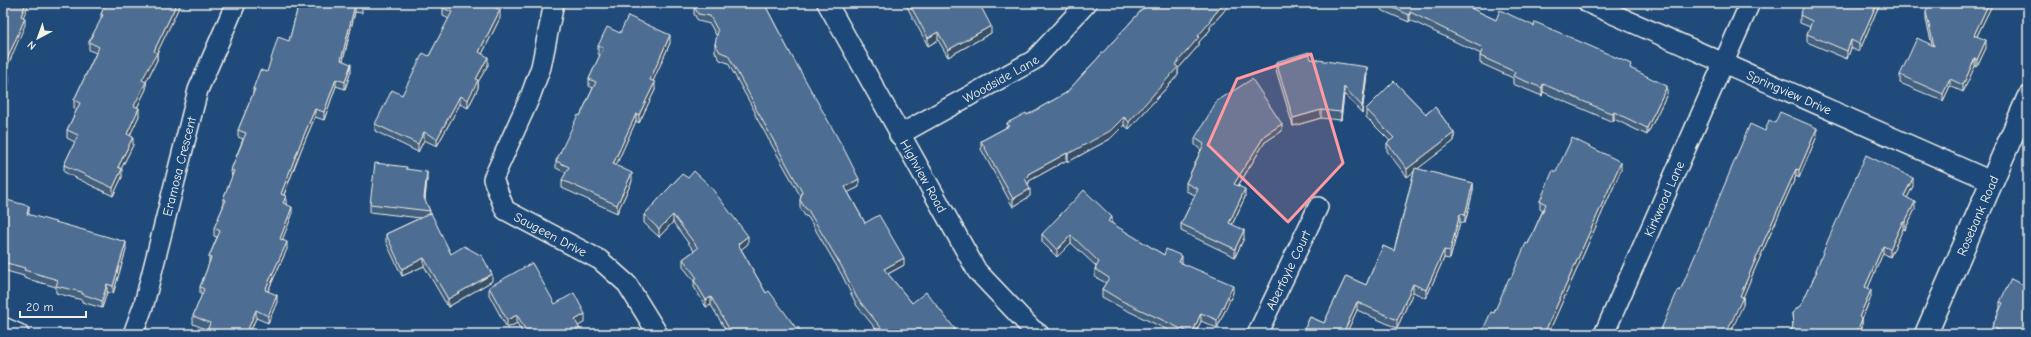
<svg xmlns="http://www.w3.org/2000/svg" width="2031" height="337" viewBox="0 0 2031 337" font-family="'Comic Neue',sans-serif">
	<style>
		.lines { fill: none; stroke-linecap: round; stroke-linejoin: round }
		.street-casing { stroke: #f4f1e8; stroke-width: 22 }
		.secondary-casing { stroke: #f4f1e8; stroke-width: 25 }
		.street { stroke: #1f4a7a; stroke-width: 19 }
		.secondary { stroke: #1f4a7a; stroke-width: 22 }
		.wall { fill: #425f7e; stroke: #f4f1e8 }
		.shaded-wall { fill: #364d66; stroke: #f4f1e8 }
		.building { fill: #4d6e92; stroke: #f4f1e8 }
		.marked { fill: #ff9aa2; fill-opacity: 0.2; stroke: #ff9aa2; stroke-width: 3; stroke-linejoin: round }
		.labels { text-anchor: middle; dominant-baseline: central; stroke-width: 3.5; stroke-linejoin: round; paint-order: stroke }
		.street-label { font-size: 13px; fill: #f4f1e8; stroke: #1f4a7a }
	</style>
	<rect width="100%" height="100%" fill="#1f4a7a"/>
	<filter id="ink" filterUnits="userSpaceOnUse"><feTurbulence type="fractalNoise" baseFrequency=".025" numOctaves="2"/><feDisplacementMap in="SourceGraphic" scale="8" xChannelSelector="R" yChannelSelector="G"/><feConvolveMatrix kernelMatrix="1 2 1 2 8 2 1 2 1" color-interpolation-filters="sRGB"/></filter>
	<g filter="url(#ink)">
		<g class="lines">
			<!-- street casing -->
			<g class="street-casing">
				<g id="street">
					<path id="s1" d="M 554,3 L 541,67 L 530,97 L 493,179 L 505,210 L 600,260 L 627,284 L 658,334"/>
					<path id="s2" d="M 827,3 L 977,271 L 1032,329 L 1039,334"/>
					<path id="s3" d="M 1588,3 L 1991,181"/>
					<path id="s4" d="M 899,135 L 1034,60 L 1087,3"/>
					<path d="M 3,327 L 19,334"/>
					<path id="s5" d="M 133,334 L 144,304 L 198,90 L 235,5 L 234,3"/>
					<path id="s6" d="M 1257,334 L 1318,207"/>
					<path id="s7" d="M 1604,334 L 1750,3"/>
				</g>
			</g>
			<!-- secondary casing -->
			<g class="secondary-casing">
				<g id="secondary">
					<path id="s8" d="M 1926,334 L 2028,98"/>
				</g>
			</g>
			<!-- street -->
			<use href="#street" class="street"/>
			<!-- secondary -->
			<use href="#secondary" class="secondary"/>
		</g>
		<!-- wall -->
		<path class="wall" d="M 106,3 L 181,3 L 157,53 L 157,60 L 146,82 L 146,89 L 137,108 L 139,116 L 130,135 L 133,145 L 121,169 L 122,177 L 113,196 L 64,172 L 64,165 L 75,142 L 67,138 L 67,130 L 77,109 L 74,108 L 74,100 L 96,53 L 89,50 L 89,42 L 101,20 L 101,14 Z
			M 299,3 L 362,3 L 362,13 L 355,12 L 343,61 L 351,71 L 345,89 L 336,86 L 324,120 L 315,117 L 301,150 L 284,195 L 286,204 L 292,215 L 282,240 L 287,249 L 268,291 L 277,302 L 268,323 L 256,318 L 249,334 L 206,334 L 208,330 L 193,324 L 193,316 L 202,295 L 200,294 L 200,287 L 209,264 L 209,257 L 217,237 L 214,236 L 214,228 L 223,207 L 223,199 L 232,178 L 231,170 L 243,139 L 238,137 L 238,130 L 253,94 L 253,89 L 267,72 L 289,41 Z
			M 492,3 L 491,6 L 500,18 L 482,54 L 488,65 L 478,82 L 478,88 L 468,108 L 460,104 L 437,146 L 424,140 L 418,152 L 375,131 L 375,124 L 402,95 L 429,56 L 449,19 L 443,16 L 443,8 Z
			M 690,3 L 764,3 L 859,187 L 848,192 L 865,223 L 904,265 L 888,274 L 912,303 L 955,334 L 880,334 L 857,306 L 842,275 L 808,217 L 805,216 L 800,208 L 800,200 L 801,197 L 755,115 L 755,112 L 728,63 L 720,60 L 715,52 L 715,44 L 717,37 L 710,24 L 698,21 L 694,14 L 694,7 Z
			M 906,3 L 979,3 L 991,33 L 948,57 L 938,40 L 928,46 L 906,5 Z
			M 1148,3 L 1231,3 L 1210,27 L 1210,30 L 1199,42 L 1199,45 L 1178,69 L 1178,75 L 1129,129 L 1124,125 L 1110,139 L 1068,162 L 1067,160 L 1029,181 L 1029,183 L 1028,184 L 1030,196 L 1013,207 L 981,149 L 981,141 L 1007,127 L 1007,123 L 1027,115 L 1066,93 Z
			M 1372,3 L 1460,3 L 1496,20 L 1534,26 L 1631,69 L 1667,94 L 1647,135 L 1614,119 L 1613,122 L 1543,92 L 1542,96 L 1513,84 L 1513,78 L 1480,63 L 1480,56 L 1481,54 L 1410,20 L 1409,22 L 1381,10 L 1381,7 Z
			M 1880,3 L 1859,52 L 1851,48 L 1847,59 L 1807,42 L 1807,34 L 1810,27 L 1800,23 L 1800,15 Z
			M 1931,3 L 1993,3 L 1977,36 L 1986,48 L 1977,67 L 1975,66 L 1963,92 L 1950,86 L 1943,101 L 1900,83 L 1900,75 L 1932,45 L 1926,20 L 1926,12 Z
			M 620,33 L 670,43 L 653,81 L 655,90 L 639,123 L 636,121 L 616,165 L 632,181 L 617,213 L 562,188 L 562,180 L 566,173 L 556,168 L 556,161 L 580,116 L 593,88 L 589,86 L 589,79 L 600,55 L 598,54 L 598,46 Z
			M 1311,59 L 1367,74 L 1362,113 L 1344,94 L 1341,120 L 1321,118 L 1293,126 L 1276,70 L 1276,62 Z
			M 1394,81 L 1426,114 L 1435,107 L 1454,133 L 1454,141 L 1417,169 L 1473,183 L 1473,191 L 1465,223 L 1460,222 L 1450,259 L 1444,258 L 1426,298 L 1413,292 L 1397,328 L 1357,310 L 1346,334 L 1300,334 L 1302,330 L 1304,330 L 1310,317 L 1324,323 L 1346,276 L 1366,285 L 1383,246 L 1394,251 L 1414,171 L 1407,177 L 1387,151 L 1387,143 L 1390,141 L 1366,117 L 1366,109 Z
			M 1775,123 L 1817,136 L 1799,178 L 1796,176 L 1754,271 L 1743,297 L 1743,305 L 1680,291 L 1765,131 Z
			M 1282,131 L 1265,142 L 1238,186 L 1245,197 L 1232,225 L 1244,238 L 1235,257 L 1181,231 L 1181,224 L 1195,195 L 1186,191 L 1186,183 L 1201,150 L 1195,145 L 1195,138 Z
			M 407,169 L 427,179 L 425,200 L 430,211 L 430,213 L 451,254 L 492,281 L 448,307 L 424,266 L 402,276 L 386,242 L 386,234 L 420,218 L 370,212 L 370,204 Z
			M 1621,170 L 1548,334 L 1481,334 L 1494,313 L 1528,244 L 1543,210 L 1540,208 L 1540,201 L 1556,172 Z
			M 682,174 L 748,244 L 741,249 L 766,293 L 796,328 L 803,334 L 728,334 L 711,305 L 706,307 L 694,287 L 694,281 L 683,267 L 683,259 L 694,251 L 673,222 L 659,237 L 644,223 L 644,215 Z
			M 1913,186 L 1907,198 L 1915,209 L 1905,230 L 1903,229 L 1890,257 L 1883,253 L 1868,288 L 1871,297 L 1862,319 L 1862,327 L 1859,334 L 1791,334 L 1791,331 L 1793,326 L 1792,313 L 1801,305 L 1816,274 L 1816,270 Z
			M 3,199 L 29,215 L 126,250 L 113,294 L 107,292 L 102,308 L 82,302 L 82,300 L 56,293 L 56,287 L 24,278 L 24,276 L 3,270 Z
			M 1112,224 L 1164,255 L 1182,263 L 1233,293 L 1217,328 L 1201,321 L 1195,334 L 1176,334 L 1122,308 L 1102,297 L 1102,289 L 1106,283 L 1095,277 L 1095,269 L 1096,266 L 1071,243 L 1057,257 L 1042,242 L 1042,234 Z
			M 2023,285 L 2028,334 L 1992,334 L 1992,327 L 2000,308 L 2000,302 Z
			M 489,287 L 555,304 L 585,322 L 578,326 L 582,334 L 523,334 L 517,323 L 507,328 L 489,295 Z"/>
		<!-- shaded-wall -->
		<path class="shaded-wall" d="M 26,3 L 29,3 L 21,23 L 21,16 Z
			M 177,3 L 181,3 L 157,53 L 157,60 L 146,82 L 146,89 L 134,114 L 134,106 L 142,80 L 154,51 Z
			M 488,3 L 492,3 L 488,12 Z
			M 1224,3 L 1231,3 L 1210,27 L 1210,30 L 1199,42 L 1199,45 L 1178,69 L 1178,75 L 1129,129 L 1129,122 L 1175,65 L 1209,21 Z
			M 1877,3 L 1880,3 L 1859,52 L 1859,44 Z
			M 1989,3 L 1993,3 L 1974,42 L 1974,35 Z
			M 355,5 L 355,12 L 341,68 L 341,60 Z
			M 500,10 L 500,18 L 479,60 L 479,52 Z
			M 1410,12 L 1410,20 L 1409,22 L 1409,15 Z
			M 25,18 L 25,25 L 3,77 L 3,69 Z
			M 991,26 L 991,33 L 948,57 L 948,50 Z
			M 938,32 L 938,40 L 928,46 L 928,38 Z
			M 670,35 L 670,43 L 650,88 L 650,80 Z
			M 1851,40 L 1851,48 L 1847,59 L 1847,51 Z
			M 1986,40 L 1986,48 L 1977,67 L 1977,60 Z
			M 488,57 L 488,65 L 478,82 L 478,88 L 468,108 L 468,100 L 476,79 Z
			M 1975,58 L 1975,66 L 1963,92 L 1963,85 Z
			M 351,64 L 351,71 L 345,89 L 345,82 Z
			M 1367,67 L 1367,74 L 1362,113 L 1362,106 Z
			M 9,75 L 9,83 L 3,96 L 3,89 Z
			M 336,79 L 336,86 L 324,120 L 324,112 Z
			M 1950,79 L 1950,86 L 1943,101 L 1943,94 Z
			M 655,82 L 655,90 L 639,123 L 639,115 Z
			M 1543,84 L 1543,92 L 1542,96 L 1542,88 Z
			M 1667,86 L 1667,94 L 1647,135 L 1647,128 Z
			M 1344,87 L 1344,94 L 1341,120 L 1341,112 Z
			M 460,96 L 460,104 L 437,146 L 437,139 Z
			M 5,108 L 5,116 L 3,121 L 3,114 Z
			M 139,108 L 139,116 L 127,142 L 127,134 Z
			M 315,109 L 315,117 L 301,150 L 281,202 L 281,194 L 301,142 Z
			M 1321,110 L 1321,118 L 1293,126 L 1293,118 Z
			M 1614,112 L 1614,119 L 1613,122 L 1613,114 Z
			M 636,114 L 636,121 L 613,172 L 613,164 Z
			M 1124,117 L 1124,125 L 1110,139 L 1068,162 L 1068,154 Z
			M 1282,124 L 1282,131 L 1265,142 L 1234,192 L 1234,184 L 1265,135 Z
			M 1817,128 L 1817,136 L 1799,178 L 1799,170 Z
			M 424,132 L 424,140 L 418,152 L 418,144 Z
			M 1454,133 L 1454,141 L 1407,177 L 1407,169 Z
			M 133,137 L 133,145 L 118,175 L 118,167 Z
			M 1067,153 L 1067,160 L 1029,181 L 1029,183 L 1025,186 L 1025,178 L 1028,174 Z
			M 1621,162 L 1621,170 L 1548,334 L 1544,334 Z
			M 122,169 L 122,177 L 113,196 L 113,188 Z
			M 1796,169 L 1796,176 L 1754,271 L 1742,300 L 1743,297 L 1743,305 L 1730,334 L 1726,334 L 1740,296 L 1754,263 Z
			M 427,172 L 427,179 L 424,206 L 424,198 Z
			M 632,173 L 632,181 L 617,213 L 617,205 Z
			M 1913,178 L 1913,186 L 1904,204 L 1904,196 Z
			M 859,179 L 859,187 L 845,194 L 845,187 Z
			M 1473,183 L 1473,191 L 1465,223 L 1465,215 Z
			M 1030,189 L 1030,196 L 1013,207 L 1013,199 Z
			M 1245,189 L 1245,197 L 1229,231 L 1229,223 Z
			M 286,196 L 286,204 L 283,211 L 283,203 Z
			M 1915,202 L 1915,209 L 1905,230 L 1905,222 Z
			M 29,206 L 29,214 L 27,222 L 27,214 Z
			M 292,207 L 292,215 L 280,246 L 280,239 Z
			M 1460,214 L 1460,222 L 1450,259 L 1450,251 Z
			M 673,215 L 673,222 L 659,237 L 659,229 Z
			M 1112,217 L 1112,225 L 1108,221 Z
			M 1903,221 L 1903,229 L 1890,257 L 1890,249 Z
			M 1244,230 L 1244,238 L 1235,257 L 1235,249 Z
			M 1071,235 L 1071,243 L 1057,257 L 1057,250 Z
			M 748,236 L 748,244 L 738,252 L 738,244 Z
			M 126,242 L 126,250 L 113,294 L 113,286 Z
			M 287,242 L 287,249 L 265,297 L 265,290 Z
			M 1883,246 L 1883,253 L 1865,295 L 1865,287 Z
			M 1444,250 L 1444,258 L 1426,298 L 1426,290 Z
			M 1182,256 L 1182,264 L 1179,262 Z
			M 424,258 L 424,266 L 402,276 L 402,269 Z
			M 904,258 L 904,265 L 884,276 L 884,269 Z
			M 492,274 L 492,281 L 448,307 L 448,299 Z
			M 107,284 L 107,292 L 102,308 L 102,301 Z
			M 1413,284 L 1413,292 L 1397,328 L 1397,320 Z
			M 1233,285 L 1233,293 L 1217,328 L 1217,320 Z
			M 1871,290 L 1871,297 L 1859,325 L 1859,317 Z
			M 277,295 L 277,302 L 268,323 L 268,316 Z
			M 711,297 L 711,305 L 706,307 L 706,300 Z
			M 1357,302 L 1357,310 L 1346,334 L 1343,334 Z
			M 256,310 L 256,318 L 249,334 L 246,334 Z
			M 1201,313 L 1201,321 L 1195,334 L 1192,334 Z
			M 585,314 L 585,322 L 575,328 L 575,320 Z
			M 517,315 L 517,323 L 507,328 L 507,320 Z
			M 1862,319 L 1862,327 L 1859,334 L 1856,334 Z
			M 955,329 L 955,334 L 948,334 Z"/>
		<!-- building -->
		<path class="building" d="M 3,3 L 26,3 L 21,16 L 25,18 L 3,69 Z
			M 106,3 L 177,3 L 154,51 L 157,53 L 142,80 L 146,82 L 134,106 L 139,108 L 127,134 L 133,137 L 118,167 L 122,169 L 113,188 L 64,165 L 78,135 L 67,130 L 80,103 L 74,100 L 99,47 L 89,42 L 103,15 L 101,14 Z
			M 299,3 L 362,3 L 362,5 L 355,5 L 341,60 L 351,64 L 345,82 L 336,79 L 324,112 L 315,109 L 301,142 L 281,194 L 286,196 L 283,203 L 292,207 L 280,239 L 287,242 L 265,290 L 277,295 L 268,316 L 256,310 L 246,334 L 206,334 L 210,323 L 193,316 L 204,289 L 200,287 L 211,258 L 209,257 L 220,231 L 214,228 L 226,200 L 223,199 L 234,171 L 231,170 L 246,133 L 238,130 L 255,89 L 253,89 L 260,70 L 267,72 L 278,37 L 289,41 Z
			M 446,3 L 488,3 L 488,4 L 500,10 L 479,52 L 488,57 L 476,79 L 478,80 L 468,100 L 460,96 L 437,139 L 424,132 L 418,144 L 375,124 L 392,90 L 402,95 L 423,53 L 429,56 L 452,12 L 443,8 Z
			M 695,3 L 764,3 L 788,49 L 845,151 L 859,179 L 845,187 L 865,223 L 879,215 L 904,258 L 884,269 L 912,303 L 926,292 L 955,329 L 948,334 L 886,334 L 857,298 L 842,267 L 808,210 L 805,208 L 800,200 L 802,192 L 755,107 L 756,107 L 728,55 L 720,52 L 715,44 L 718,31 L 710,16 L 698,14 L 694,6 Z
			M 909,3 L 979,3 L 991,26 L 948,50 L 938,32 L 928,38 Z
			M 1148,3 L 1224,3 L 1209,21 L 1210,22 L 1198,36 L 1199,37 L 1175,65 L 1178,67 L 1129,122 L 1124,117 L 1110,131 L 1068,154 L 1067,153 L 1028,174 L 1029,176 L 1025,178 L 1030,189 L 1013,199 L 981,141 L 1009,126 L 1007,123 L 1026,113 L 1027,115 L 1066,93 Z
			M 1383,3 L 1460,3 L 1496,20 L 1500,10 L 1534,26 L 1535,22 L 1631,64 L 1630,68 L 1667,86 L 1647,128 L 1614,112 L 1613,114 L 1543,84 L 1542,88 L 1513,76 L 1515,72 L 1480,56 L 1483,48 L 1410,12 L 1409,15 Z
			M 1805,3 L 1877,3 L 1859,44 L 1851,40 L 1847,51 L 1807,34 L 1812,21 L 1800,15 Z
			M 1931,3 L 1989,3 L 1974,35 L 1986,40 L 1977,60 L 1975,58 L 1963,85 L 1950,79 L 1943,94 L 1900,75 L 1917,38 L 1934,46 L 1926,12 L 1928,6 Z
			M 628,16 L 670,35 L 650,80 L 655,82 L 639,115 L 636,114 L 613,164 L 632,173 L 617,205 L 562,180 L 569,167 L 556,161 L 578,115 L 580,116 L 596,82 L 589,79 L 603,48 L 598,46 L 607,27 L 620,33 Z
			M 1309,52 L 1311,59 L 1367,67 L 1362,106 L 1344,87 L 1341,112 L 1321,110 L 1293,118 L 1276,62 Z
			M 3,72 L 9,75 L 3,89 Z
			M 1252,79 L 1282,124 L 1265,135 L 1234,184 L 1245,189 L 1229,223 L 1244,230 L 1235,249 L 1181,224 L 1198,189 L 1186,183 L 1204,144 L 1195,138 L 1217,101 Z
			M 1394,81 L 1426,114 L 1435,107 L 1454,133 L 1407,169 L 1387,143 L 1394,138 L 1366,109 Z
			M 3,107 L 5,108 L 3,114 Z
			M 1780,112 L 1817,128 L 1799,170 L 1796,169 L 1754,263 L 1740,296 L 1743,297 L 1726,334 L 1659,334 L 1678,290 L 1680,291 L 1750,124 L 1765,131 L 1769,120 L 1775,123 Z
			M 1572,138 L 1621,162 L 1544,334 L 1481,334 L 1491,312 L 1494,313 L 1509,278 L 1511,278 L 1526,243 L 1528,244 L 1546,204 L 1540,201 L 1553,170 L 1556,172 Z
			M 1866,155 L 1913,178 L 1904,196 L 1915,202 L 1905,222 L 1903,221 L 1890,249 L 1883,246 L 1865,287 L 1871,290 L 1859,317 L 1862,319 L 1856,334 L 1797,334 L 1791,331 L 1793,325 L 1792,313 L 1801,305 L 1817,271 L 1816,270 L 1828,240 Z
			M 375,163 L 407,167 L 406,169 L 427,172 L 424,198 L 430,211 L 370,204 Z
			M 1415,168 L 1473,183 L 1465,215 L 1460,214 L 1450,251 L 1444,250 L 1426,290 L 1413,284 L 1397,320 L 1357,302 L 1343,334 L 1300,334 L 1302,330 L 1304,330 L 1310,317 L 1324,323 L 1346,276 L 1366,285 L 1383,246 L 1394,251 Z
			M 694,171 L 710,186 L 748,236 L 738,244 L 766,293 L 769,291 L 796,328 L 798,327 L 803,334 L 732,334 L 711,297 L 706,300 L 694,280 L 697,278 L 683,259 L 698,248 L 673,215 L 659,229 L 644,215 L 682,174 L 688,178 Z
			M 1084,190 L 1112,217 L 1108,221 L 1164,255 L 1166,249 L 1182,256 L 1179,262 L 1233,285 L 1217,320 L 1201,313 L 1192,334 L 1122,301 L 1102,289 L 1109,278 L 1095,269 L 1099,262 L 1071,235 L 1057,250 L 1042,234 Z
			M 3,199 L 29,206 L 27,214 L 126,242 L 113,286 L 107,284 L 102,301 L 82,294 L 82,292 L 56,286 L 58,280 L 24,270 L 25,268 L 3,262 Z
			M 431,213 L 451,254 L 464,246 L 482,256 L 492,274 L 448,299 L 424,258 L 402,269 L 386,234 Z
			M 532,263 L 555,304 L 574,293 L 585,314 L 575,320 L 582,333 L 580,334 L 528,334 L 517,315 L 507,320 L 489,287 Z
			M 2028,276 L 2028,334 L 2006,334 L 2006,333 L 1992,327 L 2003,303 L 2000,302 L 2011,279 L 2023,285 Z
			M 416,332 L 421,334 L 415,334 Z"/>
	</g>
	<!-- marked area -->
	<path class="marked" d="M 1311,54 L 1343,163 L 1288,222 L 1208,145 L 1237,79 Z"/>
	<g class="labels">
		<!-- street labels -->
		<g class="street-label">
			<text stroke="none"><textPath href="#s4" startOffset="116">Woodside Lane</textPath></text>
			<text stroke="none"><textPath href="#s3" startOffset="220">Springview Drive</textPath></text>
			<text stroke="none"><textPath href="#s5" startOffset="174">Eramosa Crescent</textPath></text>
			<text stroke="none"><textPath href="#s2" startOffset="198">Highview Road</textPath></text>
			<text stroke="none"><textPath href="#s7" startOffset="148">Kirkwood Lane</textPath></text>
			<text stroke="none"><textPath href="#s8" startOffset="129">Rosebank Road</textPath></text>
			<text stroke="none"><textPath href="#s1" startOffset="272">Saugeen Drive</textPath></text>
			<text stroke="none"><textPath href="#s6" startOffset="71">Aberfoyle Court</textPath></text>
		</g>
	</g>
	<!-- margin -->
	<rect width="2031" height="337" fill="none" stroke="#1f4a7a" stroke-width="16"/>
	<rect x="8" y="8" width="2015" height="321" fill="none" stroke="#f4f1e8" stroke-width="1.5" filter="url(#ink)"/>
	<!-- north arrow -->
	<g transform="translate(38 38) rotate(221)" stroke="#1f4a7a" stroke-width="3" paint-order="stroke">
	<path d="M0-3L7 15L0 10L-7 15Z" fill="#f4f1e8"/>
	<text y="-6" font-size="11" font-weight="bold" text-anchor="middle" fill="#f4f1e8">N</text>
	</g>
	<!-- scale -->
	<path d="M20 311v6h66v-6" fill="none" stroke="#f4f1e8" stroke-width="2"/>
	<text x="26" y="311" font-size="12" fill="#f4f1e8" stroke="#1f4a7a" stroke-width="3" paint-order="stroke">20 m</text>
</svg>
